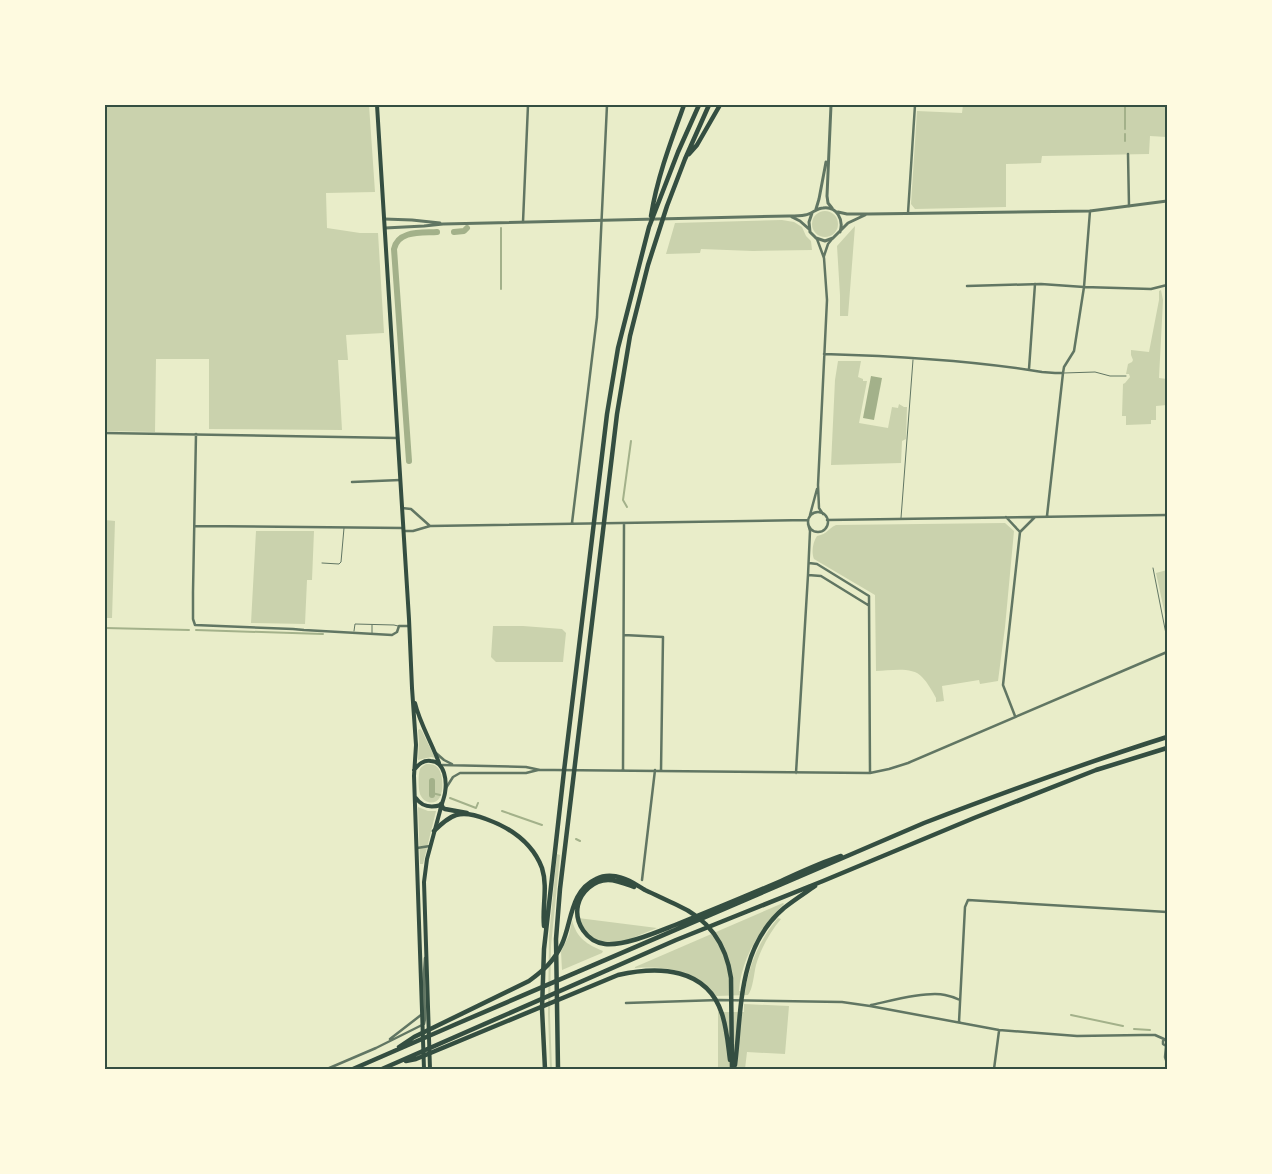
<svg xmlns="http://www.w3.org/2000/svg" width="1272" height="1174" viewBox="0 0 1272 1174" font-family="Cabin,sans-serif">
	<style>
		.green { fill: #cad2ad }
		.water { fill: #a3b18a }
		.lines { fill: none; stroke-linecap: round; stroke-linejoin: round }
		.stream { stroke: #a3b18a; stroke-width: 2 }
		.canal { stroke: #a3b18a; stroke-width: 6 }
		.service { stroke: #617663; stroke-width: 1 }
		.minor { stroke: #617663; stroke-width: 2.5 }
		.tertiary { stroke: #617663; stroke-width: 3 }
		.secondary { stroke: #344e41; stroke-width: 4 }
		.trunk { stroke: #344e41; stroke-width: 4.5 }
		.motorway { stroke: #344e41; stroke-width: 4.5 }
		.neatline { fill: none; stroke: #344e41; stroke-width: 2 }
	</style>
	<rect width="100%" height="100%" fill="#e9edc9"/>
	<!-- green -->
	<path class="green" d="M 105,105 L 369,105 L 375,192 L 326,193 L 327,228 L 360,233 L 378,233 L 384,333 L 346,335 L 348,360 L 338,360 L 342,430 L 209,429 L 209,359 L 156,359 L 155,432 L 105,431 Z
		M 963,105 L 1167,105 L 1167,137 L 1150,136 L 1149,154 L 1042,156 L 1041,163 L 1006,164 L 1006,207 L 915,209 L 911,204 L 917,111 L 962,113 Z
		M812 224a13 13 0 1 1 26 0a13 13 0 1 1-26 0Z
		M 782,220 L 794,222 L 802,227 L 806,236 L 811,241 L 812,250 L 753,251 L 701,249 L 700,253 L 666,254 L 675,223 Z
		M 855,226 L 848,316 L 840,316 L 840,295 L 837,246 Z
		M 1161,290 L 1163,300 L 1159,378 L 1167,379 L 1167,405 L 1156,406 L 1156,420 L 1151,420 L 1151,424 L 1126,425 L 1126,416 L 1122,416 L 1123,384 L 1125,383 L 1130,377 L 1129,374 L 1126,374 L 1128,364 L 1132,362 L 1133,360 L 1131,355 L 1131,350 L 1149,352 L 1159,300 L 1159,291 Z
		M 838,361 L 861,361 L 858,377 L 863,379 L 863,381 L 867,381 L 859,423 L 888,428 L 892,407 L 898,408 L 899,404 L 904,407 L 907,407 L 906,439 L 902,441 L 901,463 L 831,465 L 835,380 Z
		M 105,520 L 115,521 L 112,618 L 105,618 Z
		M 1005,523 L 1014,531 L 1005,627 L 998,681 L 980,684 L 979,680 L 942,686 L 944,701 L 936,702 L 936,698 C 932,691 928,683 922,677 C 912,666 890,671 876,671 L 875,595 L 814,559 C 811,552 813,542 817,536 C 828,534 827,529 836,525 Z
		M 256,531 L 314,531 L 312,580 L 307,580 L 305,624 L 251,623 Z
		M 1167,570 L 1167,624 L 1156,573 Z
		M 493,626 L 523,626 L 562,629 L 566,633 L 563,662 L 496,662 L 491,657 Z
		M 420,729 L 422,731 L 435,758 L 431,757 L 418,760 L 419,741 L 418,730 Z
		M 426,764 C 430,764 434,764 437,767 C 443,772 444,790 440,797 C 436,805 425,804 421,796 C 418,792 418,774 420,769 C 422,766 423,766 426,764 Z
		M 418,807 L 428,811 L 436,811 L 423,864 L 420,864 Z
		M 557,854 L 560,855 L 551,946 L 550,1015 L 552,1069 L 550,1069 L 548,1014 L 549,936 Z
		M 783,903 L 784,904 C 761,927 741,958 739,991 L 745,992 C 749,964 760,939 778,918 L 781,919 C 770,932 761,948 756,965 C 754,973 753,989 748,995 L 716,996 C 693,970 668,966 635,968 L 635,967 Z
		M 578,918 L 657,928 L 620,943 L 605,944 L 588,936 Z
		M 572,920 C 577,939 587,944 603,951 L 602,953 L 562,970 L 561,952 L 569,935 Z
		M 744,1004 L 789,1006 L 785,1054 L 747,1052 L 745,1069 L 718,1069 L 718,1012 L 744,1012 Z"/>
	<!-- water -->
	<path class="water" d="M 871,376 L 882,378 L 874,420 L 863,418 Z"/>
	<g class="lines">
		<!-- stream -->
		<path class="stream" d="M 1125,129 L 1125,105
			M 1125,141 L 1125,134
			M 501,289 L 501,228
			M 627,507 L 623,500 L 631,441
			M 105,628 L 189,630
			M 196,630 L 323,634
			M 432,793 L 440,795
			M 450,798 L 476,808 L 478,803
			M 502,811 L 542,825
			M 576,839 L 580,841
			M 1071,1015 L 1123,1026
			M 1134,1029 L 1150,1030"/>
		<!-- canal -->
		<path class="canal" d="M 454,232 L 464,231 L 467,228
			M 409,461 L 394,249 C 398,230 422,233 437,232
			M 432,781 L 432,795"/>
		<!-- service -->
		<path class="service" d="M 1064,373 L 1095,372 L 1110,376 L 1126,376
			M 901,518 L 913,360
			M 322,563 L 339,564 L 341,562 L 344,528
			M 1153,568 L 1167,639
			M 354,631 L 355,624 L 394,625 L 398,626
			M 372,633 L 372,625"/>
		<!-- minor -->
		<path class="minor" d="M 1128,154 L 1129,206
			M 908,213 L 915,105
			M 523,222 L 528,105
			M 817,239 L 824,258 L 827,300 L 818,485 L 819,508 L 823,514
			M 824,256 L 828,244 L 832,239
			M 967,286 L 1041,284 L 1084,287 L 1151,289 L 1167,285
			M 824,354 C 897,356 970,360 1042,372 L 1055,373 L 1063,373
			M 1029,369 L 1035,284
			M 105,433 L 397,438
			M 196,434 L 193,592 L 193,619 L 195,625 L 293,629 L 304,630 L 392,635 L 397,632 L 399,626 L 409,626
			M 352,482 L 400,480
			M 402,508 L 411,509 L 430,526
			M808 522a10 10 0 1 1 20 0a10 10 0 1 1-20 0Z
			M 810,515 L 817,489
			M 1047,516 L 1063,373 L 1064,367 L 1074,351 L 1084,287 L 1090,211
			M 1006,517 L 1020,532
			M 827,520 L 1167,515
			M 572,523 L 597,317 L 607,105
			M 195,526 L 403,528
			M 404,531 L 413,531 L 430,526 L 808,520
			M 809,563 L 817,564 L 869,596 L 870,773
			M 808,575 L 821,576 L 868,605
			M 624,635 L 663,637 L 661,771
			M 1015,716 L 1003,685 L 1020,532 L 1035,517
			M 436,753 L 444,760 L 452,764
			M 441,765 L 526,767 L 540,770 L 554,770 L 870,773 L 889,769 L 908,763 L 1167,652
			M 623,770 L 624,523
			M 796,773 L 808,575 L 810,531 L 808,524
			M 446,788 L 453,777 L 460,773 L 526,773 L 538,770
			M 417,848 L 430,846
			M 642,880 L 655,770
			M 626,1003 L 719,1000 L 842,1002 L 870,1006 L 999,1030 L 1077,1036 L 1142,1035 L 1155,1035 L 1164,1039
			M 871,1005 C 890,1001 927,991 945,995 C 950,996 956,998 960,1000
			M 959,1022 L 965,907 L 968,900 L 1167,912
			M 390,1039 L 421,1015
			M 1166,1046 L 1165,1057 L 1167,1063
			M 1166,1046 L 1163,1044 L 1163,1041 L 1167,1038
			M 327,1069 L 376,1048 L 424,1024 L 425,1019 L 424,973 L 425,958
			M 994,1069 L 999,1031"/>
		<!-- tertiary -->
		<path class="tertiary" d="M 831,105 L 827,196 L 828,203 L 832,208
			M 816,209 L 819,199 L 826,162
			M 838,212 L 847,214 L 868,214 L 1090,211 L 1167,201
			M 812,213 L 809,222 L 810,232 L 816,238 L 825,241 L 833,238 L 848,223 L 865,215
			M 792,217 L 800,221 L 809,229
			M 384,219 L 412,220 L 440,223
			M 385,228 L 424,226 L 443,224 L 789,216 C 794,216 800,216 805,215 C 812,214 817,208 823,208 C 837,206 844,220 840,232"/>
		<!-- secondary -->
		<path class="secondary" d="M 377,105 L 409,619 L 412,688 L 416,745 L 414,776 L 424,1069
			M 415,703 C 420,724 432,743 439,763
			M 414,770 C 419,764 423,760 431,761 C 445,762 447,781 445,793 C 444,799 441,805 440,811 L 427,859 L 424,882 L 430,1069
			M 416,798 C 422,807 431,808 441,805"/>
		<!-- trunk -->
		<path class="trunk" d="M 689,154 L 697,145 L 720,105
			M 651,216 C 657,178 671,141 684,105
			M 441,804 L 443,808 L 445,809 L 467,813
			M 434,831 C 440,825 447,818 456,815 C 466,812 476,815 486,819 C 511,828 532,842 542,868 C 548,887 542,907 544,926
			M 545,1069 L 542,1009 L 544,949 L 564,771 L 607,414 L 618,348 L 649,227 L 678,152 L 699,105
			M 558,1069 L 556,939 L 560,889 L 617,414 L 630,336 L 648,265 L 667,206 L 685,159 L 709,105"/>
		<!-- motorway -->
		<path class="motorway" d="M 634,887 C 626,884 617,880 608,880 C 594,880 581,892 578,905 C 574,923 587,942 605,944 C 625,946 657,932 675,925 C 710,911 746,896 781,881 C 801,872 820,863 841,856
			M 399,1047 L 414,1037 L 529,981 C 544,970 554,961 562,944 C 572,922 570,891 596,879 C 604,875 613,875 622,878 C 630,880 638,886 645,890 C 656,895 666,900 677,905 C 709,919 726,943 731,978 L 732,1069
			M 406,1061 L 416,1059 L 618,975 C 658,966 707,967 722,1014 C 727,1029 728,1045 730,1060
			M 735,1065 C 742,1010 737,948 784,908 C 794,900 805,893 815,886
			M 353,1069 L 454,1025 L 924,823 C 1005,792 1085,763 1167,737
			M 382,1069 L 676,940 L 823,881 L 974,818 L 1096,770 L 1167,748"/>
	</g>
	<!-- border -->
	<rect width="1272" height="1174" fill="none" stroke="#fefae0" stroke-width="212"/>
	<rect x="106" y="106" width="1060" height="962" class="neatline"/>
</svg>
